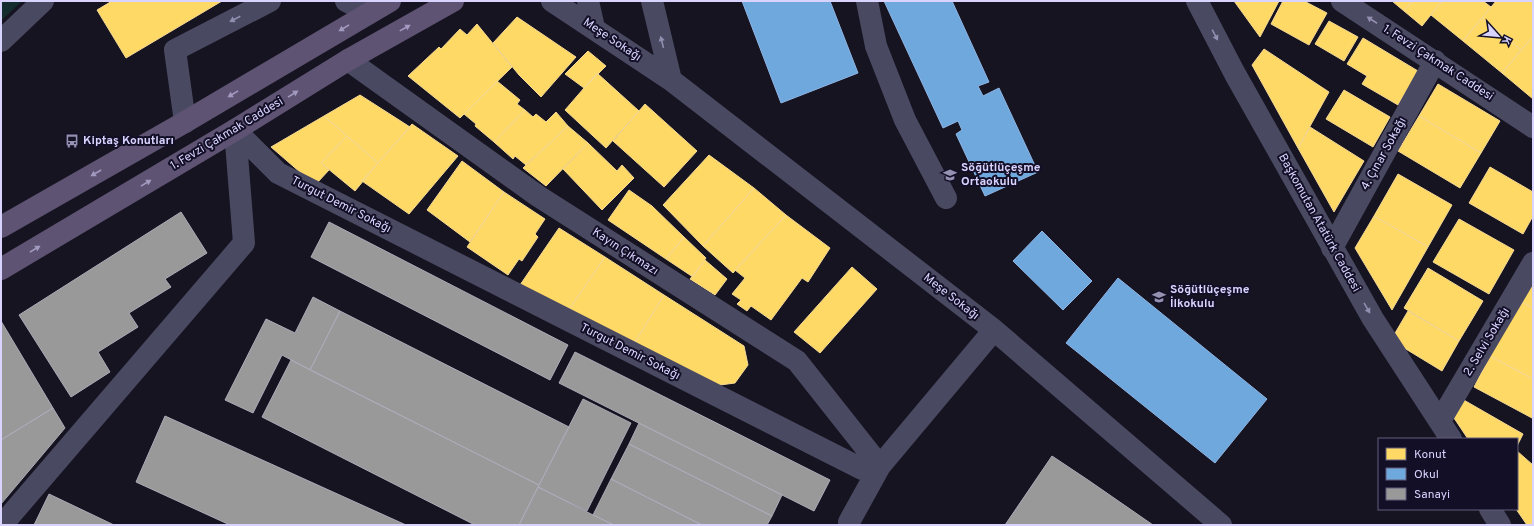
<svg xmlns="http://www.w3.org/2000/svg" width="1534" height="526" viewBox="0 0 1534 526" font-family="Overpass,sans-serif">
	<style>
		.green { fill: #132c2d }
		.homes { fill: #ffd966; stroke: #f4d894 }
		.schools { fill: #6fa8dc; stroke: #8fb5e6 }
		.industry { fill: #999; stroke: #acabb8 }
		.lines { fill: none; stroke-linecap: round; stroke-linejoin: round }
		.minor { stroke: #4a4962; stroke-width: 22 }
		.major { stroke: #5e5373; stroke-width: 22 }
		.oneway { fill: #928eb0 }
		.oneway2 { fill: #a29ac0 }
		.labels { text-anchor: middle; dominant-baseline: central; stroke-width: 4; stroke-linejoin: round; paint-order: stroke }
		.street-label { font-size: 12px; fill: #d9d4ff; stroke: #130f26 }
		.poi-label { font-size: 12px; font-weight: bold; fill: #d9d4ff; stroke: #130f26; text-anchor: start }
	</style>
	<rect width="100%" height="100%" fill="#161421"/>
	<!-- green -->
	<path class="green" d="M 1,1 L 22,1 L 1,21 Z"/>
	<!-- homes -->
	<path class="homes" d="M 112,1 L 222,1 L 126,58 L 97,10 Z
		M 1234,1 L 1279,1 L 1260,37 Z
		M 1283,1 L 1304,1 L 1327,13 L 1309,45 L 1271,24 Z
		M 1392,1 L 1413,1 L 1404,11 Z
		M 1413,1 L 1442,1 L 1422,26 L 1404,11 Z
		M 1442,1 L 1483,1 L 1491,7 L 1463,41 L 1431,15 Z
		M 1496,1 L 1533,1 L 1533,36 L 1521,50 L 1482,18 Z
		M 517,17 L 576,57 L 541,97 L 519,75 L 493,43 Z
		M 1482,18 L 1521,50 L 1502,73 L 1463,41 Z
		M 1329,21 L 1358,37 L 1344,61 L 1315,44 Z
		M 477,24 L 512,67 L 460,118 L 408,76 L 439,47 L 441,49 L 460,29 L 467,35 Z
		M 1533,36 L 1533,99 L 1502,73 Z
		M 1363,38 L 1418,71 L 1398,105 L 1362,84 L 1367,76 L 1347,64 Z
		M 1264,49 L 1329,92 L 1298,148 L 1252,65 Z
		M 588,51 L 606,66 L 584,88 L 565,74 Z
		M 597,73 L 639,111 L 606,148 L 565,110 Z
		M 497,81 L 520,100 L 517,104 L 525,110 L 494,142 L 475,126 L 476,124 L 464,114 Z
		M 1438,84 L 1500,121 L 1481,153 L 1419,116 Z
		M 1344,90 L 1390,117 L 1373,147 L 1326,119 Z
		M 360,95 L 410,127 L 378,163 L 324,116 Z
		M 645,104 L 697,151 L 664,187 L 613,141 Z
		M 525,110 L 533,117 L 536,114 L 546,122 L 556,112 L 568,126 L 526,165 L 515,156 L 513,159 L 494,142 Z
		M 324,116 L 347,136 L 321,163 L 329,170 L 317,183 L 301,173 L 271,147 Z
		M 1419,116 L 1481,153 L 1460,188 L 1398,151 Z
		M 412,124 L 458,156 L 409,214 L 362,181 Z
		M 568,126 L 588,143 L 546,186 L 523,168 Z
		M 1310,127 L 1364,161 L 1334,212 L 1298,148 Z
		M 347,136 L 378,163 L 355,191 L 321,163 Z
		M 588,143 L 617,171 L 622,165 L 634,178 L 602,210 L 563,169 Z
		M 709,155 L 754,188 L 703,246 L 663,205 Z
		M 462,161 L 504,192 L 470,242 L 427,210 Z
		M 1490,167 L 1533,192 L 1533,216 L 1523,234 L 1469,203 Z
		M 1398,174 L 1452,205 L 1428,247 L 1374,216 Z
		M 754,188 L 786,215 L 733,273 L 703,246 Z
		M 629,190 L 652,206 L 684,237 L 666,259 L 608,220 Z
		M 504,192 L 545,219 L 535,234 L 538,237 L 522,261 L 519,259 L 508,275 L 467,247 Z
		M 786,215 L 830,248 L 808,282 L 802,278 L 771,320 L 751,306 L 747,311 L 737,304 L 741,300 L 732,294 L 745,278 L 735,270 Z
		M 1374,216 L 1428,247 L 1392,310 L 1355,248 Z
		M 1459,219 L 1514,250 L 1489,294 L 1433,262 Z
		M 559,228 L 605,257 L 568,311 L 520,285 Z
		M 684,237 L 706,258 L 693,277 L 666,259 Z
		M 605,257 L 664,295 L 632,347 L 568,311 Z
		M 705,260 L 727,279 L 715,295 L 690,279 Z
		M 852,267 L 877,289 L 820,353 L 794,332 Z
		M 1428,268 L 1483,301 L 1459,341 L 1404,308 Z
		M 1533,276 L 1533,308 L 1520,301 Z
		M 664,295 L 744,346 L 748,365 L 735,383 L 705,387 L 632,347 Z
		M 1520,301 L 1533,308 L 1533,379 L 1490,356 Z
		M 1408,311 L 1459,341 L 1442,371 L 1391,340 Z
		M 1490,356 L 1533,379 L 1532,418 L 1474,387 Z
		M 1462,399 L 1523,434 L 1517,446 L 1517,439 L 1468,439 L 1454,418 Z
		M 1517,451 L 1533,465 L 1533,521 L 1531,525 L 1527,525 L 1516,509 Z"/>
	<!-- schools -->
	<path class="schools" d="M 742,1 L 830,1 L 858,73 L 781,103 Z
		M 884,1 L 952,1 L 989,82 L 978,86 L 983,96 L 999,88 L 1038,172 L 985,196 L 956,134 L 962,130 L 958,121 L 943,128 Z
		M 1042,231 L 1092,281 L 1063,310 L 1013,261 Z
		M 1118,278 L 1267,399 L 1215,463 L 1066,343 Z"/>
	<!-- industry -->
	<path class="industry" d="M 181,212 L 207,253 L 165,279 L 171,287 L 129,313 L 138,327 L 98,352 L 110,372 L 71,397 L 19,315 Z
		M 329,222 L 568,345 L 550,380 L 311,257 Z
		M 313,297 L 340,311 L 310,370 L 282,355 L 253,413 L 225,400 L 266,319 L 295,333 Z
		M 340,311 L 569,427 L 539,485 L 310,370 Z
		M 1,321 L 53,408 L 1,440 Z
		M 575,352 L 830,480 L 814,511 L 559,383 Z
		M 291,360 L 539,485 L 519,525 L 475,525 L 262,417 Z
		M 583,399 L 631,423 L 587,511 L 538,487 Z
		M 53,408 L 65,428 L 1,504 L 1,440 Z
		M 165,416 L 406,525 L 230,525 L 136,482 Z
		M 639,423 L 782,495 L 772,516 L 629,444 Z
		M 629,444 L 772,516 L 767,525 L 702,525 L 611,479 Z
		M 1052,456 L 1088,480 L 1153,525 L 1005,525 Z
		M 611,479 L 702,525 L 614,525 L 593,515 Z
		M 538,487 L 593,515 L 614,525 L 519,525 Z
		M 49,494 L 114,525 L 34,525 Z"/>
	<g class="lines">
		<!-- minor -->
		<path class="minor" d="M 346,1 L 369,13
			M 552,1 L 671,80 L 994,330 L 1221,525
			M 588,1 L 594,28
			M 652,1 L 671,80
			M 867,1 L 876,46 L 905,120 L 946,198
			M 1197,1 L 1235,74 L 1373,319 L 1451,439
			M 1342,1 L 1533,127
			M 1,41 L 43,1
			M 348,60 L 538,196 L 797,361 L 880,466 L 849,522
			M 185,122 L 175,50 L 270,1
			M 235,130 L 278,173 L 862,469 L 880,466 L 994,330
			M 1332,248 L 1435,61
			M 1440,421 L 1533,263
			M 1490,509 L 1500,525
			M 2,525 L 244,243 L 235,130"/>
		<!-- major -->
		<path class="major" d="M 1,227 L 185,122 L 390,1
			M 1,269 L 235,130 L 348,60 L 453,1"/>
	</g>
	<!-- one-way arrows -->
	<defs><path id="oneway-solid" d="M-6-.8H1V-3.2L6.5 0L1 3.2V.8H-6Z"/></defs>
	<g class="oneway">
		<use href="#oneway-solid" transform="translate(235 19) rotate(153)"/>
		<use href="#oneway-solid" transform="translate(1372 20) rotate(-147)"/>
		<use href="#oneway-solid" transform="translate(1215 35) rotate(62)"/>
		<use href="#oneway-solid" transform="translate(662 42) rotate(-104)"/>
		<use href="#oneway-solid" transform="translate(1367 308) rotate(60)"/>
	</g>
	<g class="oneway2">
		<use href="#oneway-solid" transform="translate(344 28) rotate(149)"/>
		<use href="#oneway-solid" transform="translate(405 28) rotate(-29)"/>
		<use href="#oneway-solid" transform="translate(233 94) rotate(149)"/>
		<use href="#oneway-solid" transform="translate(293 94) rotate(-32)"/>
		<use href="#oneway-solid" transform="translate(96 173) rotate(150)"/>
		<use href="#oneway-solid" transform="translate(146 183) rotate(-31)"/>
		<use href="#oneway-solid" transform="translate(35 249) rotate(-31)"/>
	</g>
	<!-- icons -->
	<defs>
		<g id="bus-bare" transform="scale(1.08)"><path d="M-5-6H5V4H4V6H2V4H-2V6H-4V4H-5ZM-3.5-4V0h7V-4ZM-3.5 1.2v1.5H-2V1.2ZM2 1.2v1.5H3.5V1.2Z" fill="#9591b1" stroke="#130f26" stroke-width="2.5" paint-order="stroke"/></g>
		<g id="school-bare" transform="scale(1.08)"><path d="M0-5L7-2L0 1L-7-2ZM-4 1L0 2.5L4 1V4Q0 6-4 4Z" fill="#9591b1" stroke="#130f26" stroke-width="2.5" paint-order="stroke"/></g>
	</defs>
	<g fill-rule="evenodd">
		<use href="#bus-bare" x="72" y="141"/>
		<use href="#school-bare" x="950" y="175"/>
		<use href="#school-bare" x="1159" y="297"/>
	</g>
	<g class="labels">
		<!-- street labels -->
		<g class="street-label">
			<text transform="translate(612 40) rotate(34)">Meşe Sokağı</text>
			<text transform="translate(1438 63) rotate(33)">1. Fevzi Çakmak Caddesi</text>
			<text transform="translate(227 134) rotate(-31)">1. Fevzi Çakmak Caddesi</text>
			<text transform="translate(1384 154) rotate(-61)">4. Çınar Sokağı</text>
			<text transform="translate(341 205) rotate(27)">Turgut Demir Sokağı</text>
			<text transform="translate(1319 223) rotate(61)">Başkomutan Atatürk Caddesi</text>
			<text transform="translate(625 252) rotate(33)">Kayın Çıkmazı</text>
			<text transform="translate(951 297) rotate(38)">Meşe Sokağı</text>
			<text transform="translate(1487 342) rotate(-59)">2. Selvi Sokağı</text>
			<text transform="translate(630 352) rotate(27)">Turgut Demir Sokağı</text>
		</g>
		<!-- poi labels -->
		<g class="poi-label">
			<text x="83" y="141">Kiptaş Konutları</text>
			<text x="961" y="168">Söğütlüçeşme<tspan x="961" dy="14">Ortaokulu</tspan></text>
			<text x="1170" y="290">Söğütlüçeşme<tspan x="1170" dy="14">İlkokulu</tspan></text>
		</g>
	</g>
	<!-- border -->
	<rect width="1534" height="526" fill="none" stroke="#d9d4ff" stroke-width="4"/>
	<!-- legend -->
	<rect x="1378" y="438" width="140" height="72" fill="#130f26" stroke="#625e7d"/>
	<rect x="1386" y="448" width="20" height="12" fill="#ffd966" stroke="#625e7d"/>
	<text x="1414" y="458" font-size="12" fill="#d9d4ff">Konut</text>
	<rect x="1386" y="468" width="20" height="12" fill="#6fa8dc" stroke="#625e7d"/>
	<text x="1414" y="478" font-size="12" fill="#d9d4ff">Okul</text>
	<rect x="1386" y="488" width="20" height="12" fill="#999999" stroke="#625e7d"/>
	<text x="1414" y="498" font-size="12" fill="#d9d4ff">Sanayi</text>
	<!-- north arrow -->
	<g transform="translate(1498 36) rotate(117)" stroke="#130f26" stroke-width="3" paint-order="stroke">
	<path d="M0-3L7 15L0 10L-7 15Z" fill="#d9d4ff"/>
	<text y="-6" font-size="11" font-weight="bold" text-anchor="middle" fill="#d9d4ff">K</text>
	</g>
</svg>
